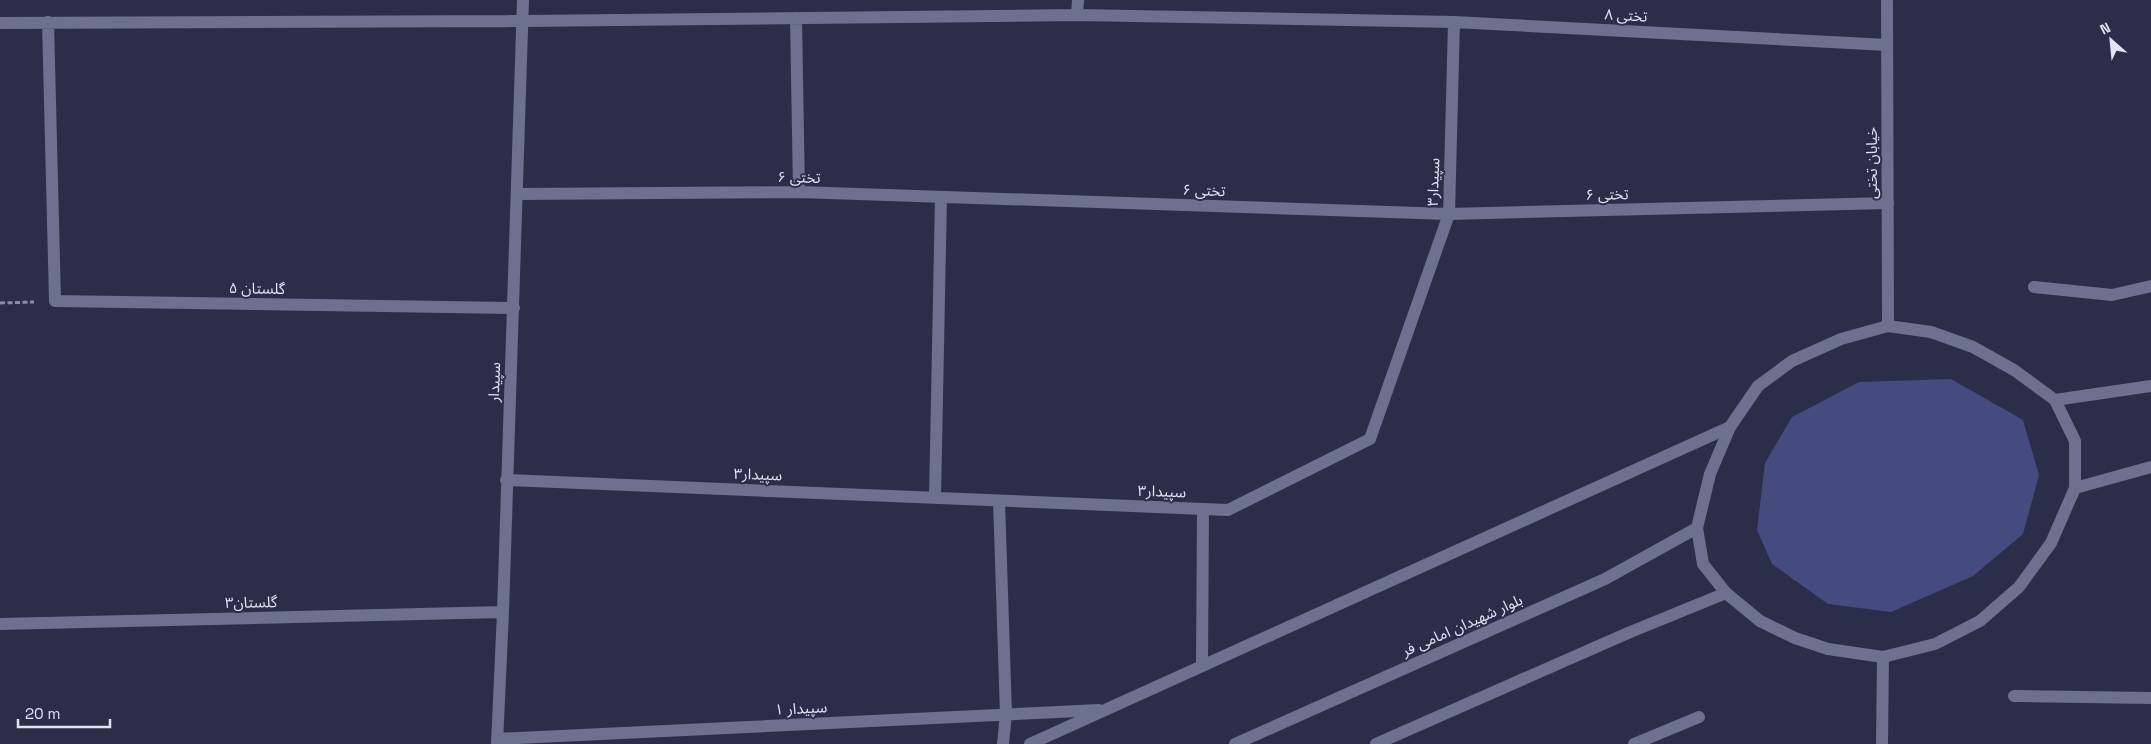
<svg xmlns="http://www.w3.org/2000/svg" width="2151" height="744" viewBox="0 0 2151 744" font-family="'Space Grotesk','Noto Sans Arabic',sans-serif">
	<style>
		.green { fill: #434b7f }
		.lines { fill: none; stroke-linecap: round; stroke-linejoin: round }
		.path { stroke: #888ca1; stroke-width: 3; stroke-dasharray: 5 2.5; stroke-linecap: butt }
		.minor { stroke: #6b718e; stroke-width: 12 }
		.tertiary { stroke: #6b718e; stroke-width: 12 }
		.labels { text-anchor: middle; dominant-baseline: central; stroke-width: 4; stroke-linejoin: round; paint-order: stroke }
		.street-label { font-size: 15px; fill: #dfe3f4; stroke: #2a2e48 }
	</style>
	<rect width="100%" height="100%" fill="#2a2e48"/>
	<!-- green -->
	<path class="green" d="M 1951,379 L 2023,420 L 2039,475 L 2023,534 L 1973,576 L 1891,612 L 1828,604 L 1772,564 L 1757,530 L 1765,463 L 1792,417 L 1859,382 Z"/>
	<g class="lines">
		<!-- path -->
		<path class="path" d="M 0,303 L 34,302"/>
		<!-- minor -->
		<path class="minor" d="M 1077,15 L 1078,0
			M 796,18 L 799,192
			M 48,22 L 55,301 L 514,308
			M 0,23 L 523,21 L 1077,15 L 1454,22 L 1887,45
			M 518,194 L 799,192 L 1449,214 L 1888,203
			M 2034,287 L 2112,295 L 2151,286
			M 506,480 L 1228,510 L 1370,439 L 1449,214 L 1454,22
			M 935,498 L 941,197
			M 999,501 L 1006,714 L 1003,744
			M 0,624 L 503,612
			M 1202,666 L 1203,509
			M 2014,696 L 2151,698
			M 497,739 L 1099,710
			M 497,744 L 503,612 L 523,0
			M 1030,744 L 1730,427
			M 1634,744 L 1699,717"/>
		<!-- tertiary -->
		<path class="tertiary" d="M 1887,0 L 1888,326
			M 1888,326 L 1931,332 L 1973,347 L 2014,370 L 2055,400 L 2075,441 L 2075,488 L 2051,543 L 2019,587 L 1980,621 L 1935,644 L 1883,657 L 1828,649 L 1795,638 L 1760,621 L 1726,593 L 1703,564 L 1697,528 L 1710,474 L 1730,427 L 1758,386 L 1792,361 L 1841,339 Z
			M 2055,400 L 2151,386
			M 2075,488 L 2151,467
			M 1235,744 L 1605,579 L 1697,528
			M 1376,744 L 1628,633 L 1726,593
			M 1882,744 L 1883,657"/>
	</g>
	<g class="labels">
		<!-- street labels -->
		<g class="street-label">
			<text transform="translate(1626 15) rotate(3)">تختی ۸</text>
			<text transform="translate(1871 163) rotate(-90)">خیابان تختی</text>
			<text transform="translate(799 177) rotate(1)">تختی ۶</text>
			<text transform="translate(1433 182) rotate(-88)">سپیدار۳</text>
			<text transform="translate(1204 190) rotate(2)">تختی ۶</text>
			<text transform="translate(1607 194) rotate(-1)">تختی ۶</text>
			<text transform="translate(257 288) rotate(1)">گلستان ۵</text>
			<text transform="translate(494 382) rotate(-88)">سپیدار</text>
			<text transform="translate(758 474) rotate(2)">سپیدار۳</text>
			<text transform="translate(1162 491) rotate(2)">سپیدار۳</text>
			<text transform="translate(251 602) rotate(-1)">گلستان۳</text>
			<text transform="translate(1462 625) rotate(-24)">بلوار شهیدان امامی فر</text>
			<text transform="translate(801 708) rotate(-3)">سپیدار ۱</text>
		</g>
	</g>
	<!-- north arrow -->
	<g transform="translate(2111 40) rotate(333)" stroke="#2a2e48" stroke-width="4" paint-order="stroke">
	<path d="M0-4L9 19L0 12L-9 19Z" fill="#dfe3f4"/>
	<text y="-8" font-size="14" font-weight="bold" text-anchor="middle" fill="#dfe3f4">N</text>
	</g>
	<!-- scale -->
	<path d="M18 719v8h92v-8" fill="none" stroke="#dfe3f4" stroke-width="2.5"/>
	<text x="25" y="719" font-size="15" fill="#dfe3f4" stroke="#2a2e48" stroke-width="4" paint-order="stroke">20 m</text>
</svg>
